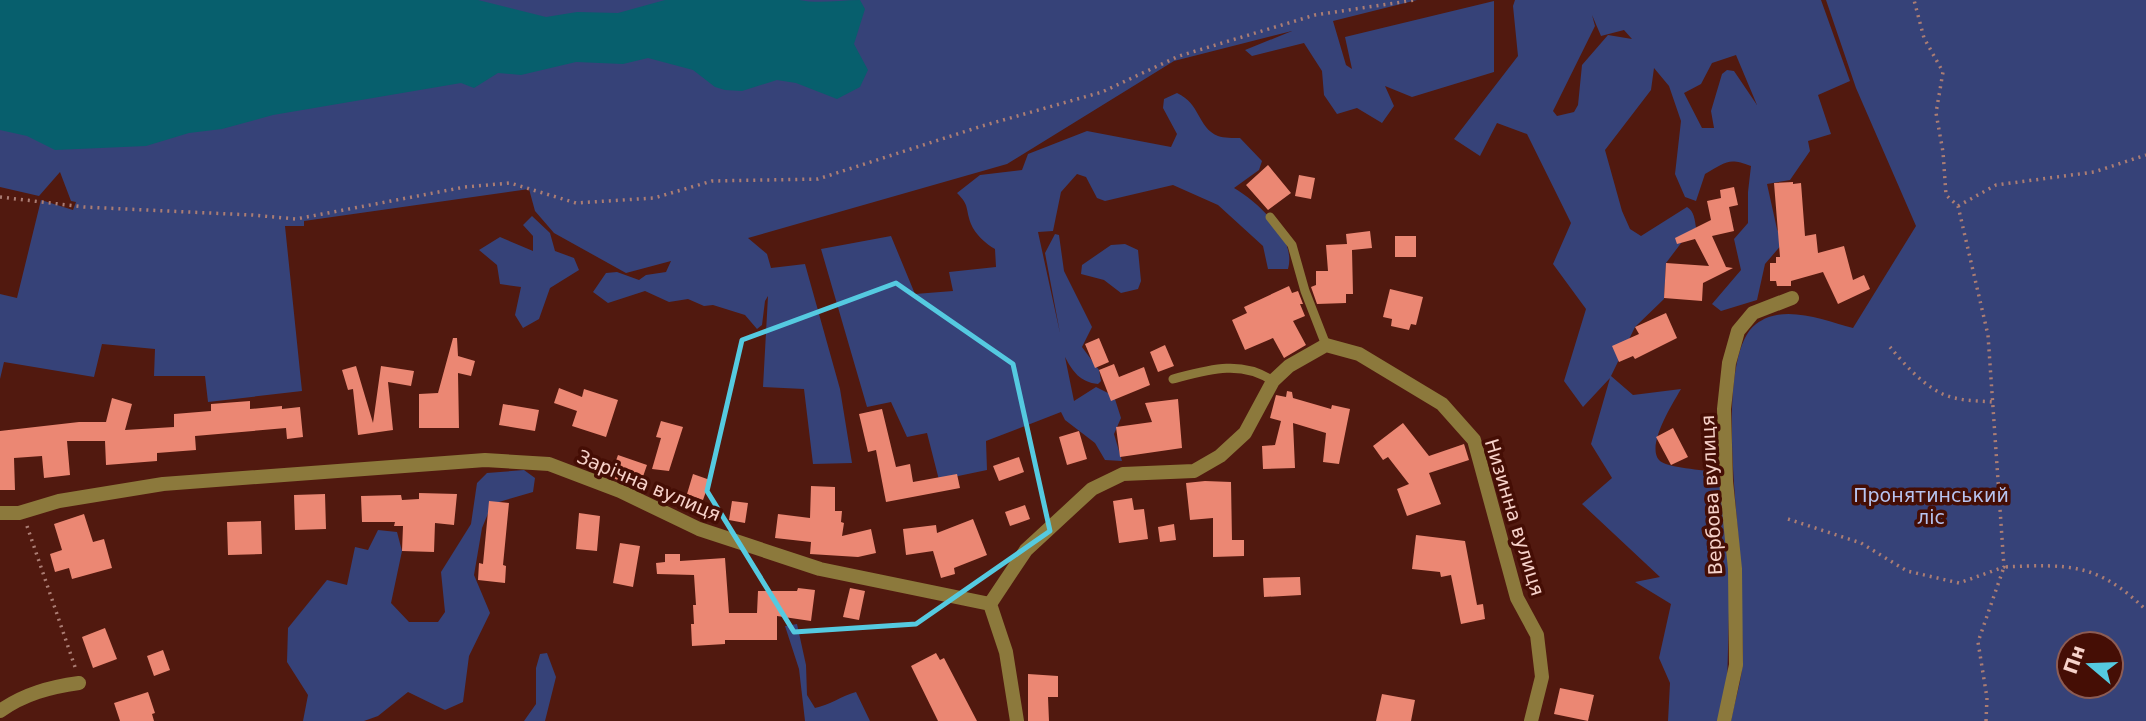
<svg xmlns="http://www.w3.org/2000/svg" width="2146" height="721" viewBox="0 0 2146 721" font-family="'DejaVu Sans',sans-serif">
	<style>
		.green { fill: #364278; fill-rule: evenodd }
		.water { fill: #075f6d }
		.building { fill: #eb8773 }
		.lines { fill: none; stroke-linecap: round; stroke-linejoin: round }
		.path { stroke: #ab7d74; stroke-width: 3.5; stroke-dasharray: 2 5; stroke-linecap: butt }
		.service { stroke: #8c793c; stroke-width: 9 }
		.minor { stroke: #8c793c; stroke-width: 14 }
		.marked { fill: none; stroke: #55cae0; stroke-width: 5; stroke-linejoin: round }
		.labels { text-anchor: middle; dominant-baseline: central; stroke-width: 7; stroke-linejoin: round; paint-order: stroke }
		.street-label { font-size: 19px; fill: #f7d2ca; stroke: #450e05 }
		.park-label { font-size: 19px; fill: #b8c4f0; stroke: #450e05 }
	</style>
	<rect width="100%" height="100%" fill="#51190f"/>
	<!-- green -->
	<path class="green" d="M 0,0 L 1417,0 L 1333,21 L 1346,65 L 1352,69 L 1345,37 L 1494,1 L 1494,72 L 1412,97 L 1385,86 L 1394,106 L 1382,123 L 1357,108 L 1337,114 L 1324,95 L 1322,71 L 1304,43 L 1252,56 L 1245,50 L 1292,31 L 1174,61 L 1007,164 L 748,238 L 767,254 L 771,268 L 805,264 L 840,389 L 852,463 L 813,464 L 804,389 L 763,387 L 768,296 L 765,301 L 762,325 L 757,329 L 745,315 L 713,305 L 704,306 L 688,299 L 669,302 L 645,291 L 608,303 L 593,292 L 606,273 L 617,272 L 639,280 L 646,275 L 666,272 L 671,261 L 626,273 L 554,233 L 535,211 L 529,189 L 304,221 L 304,226 L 285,226 L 302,391 L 208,402 L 205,376 L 154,376 L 155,349 L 102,344 L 94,377 L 4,362 L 0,379 L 0,294 L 17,298 L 41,200 L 73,210 L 76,202 L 71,201 L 60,172 L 39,196 L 0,187 Z
		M 1515,0 L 1821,0 L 1850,81 L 1818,95 L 1831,134 L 1808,141 L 1810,151 L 1790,180 L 1767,184 L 1777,229 L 1783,243 L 1765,264 L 1757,300 L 1721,311 L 1712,304 L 1741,270 L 1734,239 L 1748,223 L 1748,192 L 1751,166 C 1728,157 1726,162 1705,174 L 1696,201 L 1685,197 L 1675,174 L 1681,121 L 1669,86 L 1654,68 L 1651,90 L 1605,150 L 1622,211 L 1630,229 L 1641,236 L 1687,207 C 1694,211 1695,220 1696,228 L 1691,230 L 1666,263 L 1664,299 L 1635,327 L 1611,376 L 1633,395 L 1681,389 C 1673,403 1646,445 1659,460 C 1666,468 1704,470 1717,472 L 1723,476 L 1732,500 L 1727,687 L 1721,721 L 1668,721 L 1670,683 L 1659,658 L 1671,604 L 1635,582 L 1660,577 L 1582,504 L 1612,478 L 1591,444 L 1610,378 L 1583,407 L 1564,381 L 1586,309 L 1553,264 L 1571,223 L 1527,134 L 1497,123 L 1480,156 L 1454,139 L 1518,56 L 1513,6 ZM 1592,15 L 1601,36 L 1624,30 L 1632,39 L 1608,35 L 1582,65 L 1578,105 L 1574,112 L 1557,116 L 1553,111 L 1595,26 ZM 1736,55 L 1757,105 L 1734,71 L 1727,70 L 1722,74 L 1711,111 L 1714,128 L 1702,128 L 1684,93 L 1701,84 L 1712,63 Z
		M 1826,0 L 2146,0 L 2146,721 L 1731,721 C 1734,704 1740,686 1742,669 C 1744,655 1742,640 1742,626 C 1741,604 1742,580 1740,557 C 1737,510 1716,354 1756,324 C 1783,303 1823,320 1853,328 L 1916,226 L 1856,88 ZM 2069,644 L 2111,644 L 2111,686 L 2069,686 Z
		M 1177,93 C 1201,104 1197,127 1218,136 C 1224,138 1233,138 1240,138 L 1262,161 L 1259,170 L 1234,188 C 1258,202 1297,238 1288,269 L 1268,269 L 1263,246 L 1218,205 L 1173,185 L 1105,201 L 1097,198 L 1086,177 L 1077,174 L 1061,192 L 1053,231 L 1038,232 L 1060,333 L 1045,253 L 1055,234 L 1059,235 L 1064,271 L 1092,327 L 1082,347 L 1099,370 L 1101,381 L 1098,384 C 1080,382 1073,372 1065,357 L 1074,401 L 1096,387 L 1114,396 L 1121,418 L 1114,434 L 1122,461 L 1105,460 L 1095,443 L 1065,420 L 1061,412 L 986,441 L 987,470 L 939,480 L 927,433 L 907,437 L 891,402 L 867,407 L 821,249 L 891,236 L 915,294 L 953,291 L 949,272 L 996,267 L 995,249 C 986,244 975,234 971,224 C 965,208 970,206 957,193 L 980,175 L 1022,170 L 1028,154 L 1087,131 L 1171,147 L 1177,134 L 1163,108 L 1164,99 Z
		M 532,216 L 550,233 L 555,251 L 574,258 L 579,270 L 550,288 L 539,319 L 523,328 L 515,315 L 521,287 L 500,284 L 497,265 L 479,250 L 500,237 L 533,251 L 533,236 L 523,225 Z
		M 1125,244 L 1138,250 L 1141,281 L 1138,289 L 1121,293 L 1104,280 L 1081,274 L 1082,265 L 1111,245 Z
		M 524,470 L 535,478 L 533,492 L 492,504 L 482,528 L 474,575 L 490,613 L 469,656 L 463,702 L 445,710 L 408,692 L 378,716 L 364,721 L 303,721 L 308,695 L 287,662 L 288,628 L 327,580 L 347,585 L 355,547 L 368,550 L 378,530 L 397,532 L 402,551 L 391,603 L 409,622 L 438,622 L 445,612 L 441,572 L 471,524 L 477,483 L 487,473 Z
		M 797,624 L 806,665 L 807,695 L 815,708 C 830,705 841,696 856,692 L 870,721 L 805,721 L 799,669 L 785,626 Z
		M 547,653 L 556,677 L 545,721 L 524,721 L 536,704 L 536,668 L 540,654 Z"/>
	<!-- water -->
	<path class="water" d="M 0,0 L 478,0 L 546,17 L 577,12 L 618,13 L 665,0 L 799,0 C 819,4 839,0 860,0 L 865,9 L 854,44 L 868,70 L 860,87 L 837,99 L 796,83 L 777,80 L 742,91 L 725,90 L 715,87 L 693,70 L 648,58 L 623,64 L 576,62 L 521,75 L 498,73 L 474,88 L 461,83 L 273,115 L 222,129 L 189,133 L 146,146 L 55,150 L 27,136 L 0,130 Z"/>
	<!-- building -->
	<path class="building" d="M 1268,165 L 1291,193 L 1268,210 L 1246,185 Z
		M 1299,175 L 1315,178 L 1311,199 L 1295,196 Z
		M 1793,182 L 1793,184 L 1801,183 L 1805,236 L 1816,234 L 1818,253 L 1844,246 L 1853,280 L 1864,275 L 1870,289 L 1838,304 L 1823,272 L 1791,281 L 1791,286 L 1777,286 L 1776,281 L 1770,281 L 1770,263 L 1776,263 L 1776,257 L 1780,257 L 1774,183 Z
		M 1734,187 L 1738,205 L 1729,207 L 1734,231 L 1712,236 L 1726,267 L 1733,268 L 1703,283 L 1702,301 L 1664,298 L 1666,263 L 1709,266 L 1695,239 L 1677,244 L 1675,238 L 1711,220 L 1707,201 L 1721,198 L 1720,190 Z
		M 1370,231 L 1372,248 L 1352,250 L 1353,294 L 1346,294 L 1346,303 L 1317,304 L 1311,287 L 1316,285 L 1316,271 L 1328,271 L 1326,245 L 1347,244 L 1346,234 Z
		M 1395,236 L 1416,236 L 1416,257 L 1395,257 Z
		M 1289,286 L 1292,293 L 1298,291 L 1303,304 L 1300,304 L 1305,316 L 1293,321 L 1306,345 L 1284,358 L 1273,338 L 1245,350 L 1232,320 L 1247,313 L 1244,307 Z
		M 1390,289 L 1423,297 L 1416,325 L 1411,324 L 1409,330 L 1391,326 L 1392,319 L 1383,317 Z
		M 1666,313 L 1677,338 L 1635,359 L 1633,356 L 1619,362 L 1612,346 L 1639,334 L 1635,327 Z
		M 453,338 L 457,338 L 458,356 L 475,361 L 471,376 L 458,373 L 459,428 L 419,428 L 419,394 L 438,393 Z
		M 1099,338 L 1109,362 L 1095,368 L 1085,344 Z
		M 1165,345 L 1174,366 L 1158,372 L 1150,352 Z
		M 1114,364 L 1119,377 L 1144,367 L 1150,385 L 1111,401 L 1099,370 Z
		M 356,366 L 373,423 L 381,366 L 414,371 L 411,386 L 388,382 L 393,430 L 358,435 L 353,389 L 348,390 L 342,370 Z
		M 559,388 L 582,397 L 584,389 L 618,400 L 606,437 L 572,426 L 577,411 L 554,403 Z
		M 1287,391 L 1292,392 L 1293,398 L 1331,409 L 1332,405 L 1350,409 L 1339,464 L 1323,462 L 1326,433 L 1293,423 L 1295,468 L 1263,469 L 1262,446 L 1275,445 L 1281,421 L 1270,418 L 1276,395 L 1286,397 Z
		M 112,398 L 132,404 L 125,430 L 174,427 L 174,414 L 211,411 L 211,404 L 250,401 L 250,409 L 282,406 L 282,409 L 300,407 L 303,437 L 287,439 L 286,428 L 195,436 L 196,450 L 157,453 L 157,461 L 106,465 L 105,441 L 67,441 L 70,475 L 44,478 L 42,456 L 14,458 L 15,490 L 0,490 L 0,431 L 79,422 L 106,422 Z
		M 1178,399 L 1182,448 L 1120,457 L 1116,427 L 1152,422 L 1145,403 Z
		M 503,404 L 539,410 L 535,431 L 499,425 Z
		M 882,409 L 896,467 L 910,464 L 913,482 L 957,474 L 960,488 L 886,502 L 876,450 L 868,452 L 859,414 Z
		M 661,421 L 683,427 L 669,471 L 652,469 L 661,438 L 656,437 Z
		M 1403,423 L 1429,456 L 1464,444 L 1469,460 L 1429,473 L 1441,504 L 1407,516 L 1397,489 L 1409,484 L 1388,457 L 1383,460 L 1373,446 Z
		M 1673,428 L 1688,457 L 1671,465 L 1656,437 Z
		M 1079,431 L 1087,459 L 1067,465 L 1059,437 Z
		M 618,455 L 647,465 L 639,488 L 610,477 Z
		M 1019,457 L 1024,472 L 999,481 L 993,466 Z
		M 693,474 L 710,480 L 703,500 L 687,494 Z
		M 1205,481 L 1231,482 L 1232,540 L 1244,540 L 1244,556 L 1213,557 L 1213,518 L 1190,520 L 1186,483 Z
		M 811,486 L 835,487 L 835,511 L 842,511 L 841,522 L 844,523 L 842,536 L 871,529 L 876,553 L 858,557 L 810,554 L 811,542 L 775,538 L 778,514 L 810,518 Z
		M 419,493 L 457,494 L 454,525 L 435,523 L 434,552 L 402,551 L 403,526 L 394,526 L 395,522 L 362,522 L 361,496 L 401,495 L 402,500 L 419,499 Z
		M 325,494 L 326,529 L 295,530 L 294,495 Z
		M 1132,498 L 1134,510 L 1144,509 L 1148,539 L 1119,543 L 1113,501 Z
		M 489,501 L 509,503 L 503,565 L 506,566 L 505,583 L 478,580 L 479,563 L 483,564 Z
		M 732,501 L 748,503 L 745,523 L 729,520 Z
		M 1025,505 L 1030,519 L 1010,526 L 1005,512 Z
		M 579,513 L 600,516 L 597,551 L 576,549 Z
		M 84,514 L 93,542 L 104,539 L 112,568 L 72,579 L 69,568 L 55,572 L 50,554 L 62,550 L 54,524 Z
		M 973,519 L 987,555 L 954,568 L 955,574 L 941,578 L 933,551 L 906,555 L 903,529 L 936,525 L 937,533 Z
		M 261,521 L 262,554 L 228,555 L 227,522 Z
		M 1174,524 L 1176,540 L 1160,542 L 1158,527 Z
		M 1416,535 L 1465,541 L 1477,605 L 1483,604 L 1485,619 L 1461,624 L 1451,575 L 1441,577 L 1440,572 L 1412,569 Z
		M 620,543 L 640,546 L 633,587 L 613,583 Z
		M 665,554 L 680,554 L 680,561 L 725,558 L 729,613 L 757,613 L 758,591 L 797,591 L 798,588 L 815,590 L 811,621 L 777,616 L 777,640 L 725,640 L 725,644 L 692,646 L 691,624 L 694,624 L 693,605 L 696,605 L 694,575 L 657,574 L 656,563 L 665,562 Z
		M 1300,577 L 1301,595 L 1264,597 L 1263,578 Z
		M 850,588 L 865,591 L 859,620 L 843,617 Z
		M 105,628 L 117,659 L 93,668 L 82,637 Z
		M 163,650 L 170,670 L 154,676 L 147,656 Z
		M 936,653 L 940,660 L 944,658 L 977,721 L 938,721 L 911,666 Z
		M 1028,674 L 1058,676 L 1058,697 L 1048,697 L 1049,721 L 1028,721 Z
		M 1560,688 L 1594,695 L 1588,721 L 1554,714 Z
		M 148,692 L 155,713 L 152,714 L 154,721 L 120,721 L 114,703 Z
		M 1382,694 L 1415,700 L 1411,721 L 1376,721 Z"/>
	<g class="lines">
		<!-- path -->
		<path class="path" d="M 0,197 L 84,207 L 252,215 L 296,219 L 465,187 L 510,183 L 576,203 L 654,198 L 712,181 L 818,179 L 982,126 L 1102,92 L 1179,56 L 1315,15 L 1415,0
			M 1958,206 L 1996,185 L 2094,172 L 2146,155
			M 1890,347 C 1906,366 1929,393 1955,398 C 1967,401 1981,401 1993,402
			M 1788,519 L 1861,543 L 1907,571 L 1959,583 L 2004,567 L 1988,335 L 1958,206 L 1946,195 L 1943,152 L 1936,113 L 1943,72 L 1924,38 L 1914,0
			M 27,526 L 75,667
			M 1986,721 L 1987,698 L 1978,642 L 2004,567 C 2069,564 2098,563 2146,610"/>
		<!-- service -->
		<path class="service" d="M 1270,217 L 1292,245 L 1305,291 L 1326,345
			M 1173,379 C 1207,370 1241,359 1273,381"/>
		<!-- minor -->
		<path class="minor" d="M 0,513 L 19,513 L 59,501 L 163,484 L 485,460 L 549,464 L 620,491 L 699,529 L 820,569 L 990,604 L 1006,652 L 1017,721
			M 990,604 L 1026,550 L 1092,489 L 1123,474 L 1194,471 L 1220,456 L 1245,433 L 1273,381 L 1289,366 L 1326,345 L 1359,354 L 1442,404 L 1474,440 L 1517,598 L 1537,635 L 1542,677 L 1531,721
			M 0,711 C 24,694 50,687 79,683
			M 1724,721 L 1736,665 L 1735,569 L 1726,481 L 1724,409 L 1729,363 L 1738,331 L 1753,313 L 1792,298"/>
	</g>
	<!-- marked area -->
	<path class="marked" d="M 896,283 L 1013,364 L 1050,531 L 916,624 L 794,632 L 707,491 L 742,340 Z"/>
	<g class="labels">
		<!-- street labels -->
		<g class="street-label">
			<text transform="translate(649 485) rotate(23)">Зарічна вулиця</text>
			<text transform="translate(1711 495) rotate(-93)">Вербова вулиця</text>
			<text transform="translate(1515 517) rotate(73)">Низинна вулиця</text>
		</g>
		<!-- park labels -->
		<g class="park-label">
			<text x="1931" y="495">Пронятинський<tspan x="1931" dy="22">ліс</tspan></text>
		</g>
	</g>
	<!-- north arrow -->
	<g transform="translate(2090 665) rotate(289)"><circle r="33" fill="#450e05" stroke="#8c5c54" stroke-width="2"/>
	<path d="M0-5L12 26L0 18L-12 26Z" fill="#55cae0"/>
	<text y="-10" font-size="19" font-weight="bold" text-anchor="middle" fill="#f7d2ca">Пн</text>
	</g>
</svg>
